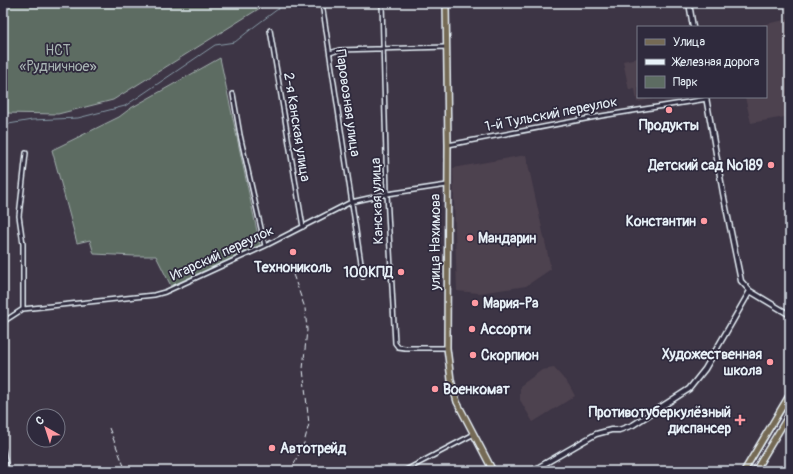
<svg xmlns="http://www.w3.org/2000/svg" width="793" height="474" viewBox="0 0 793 474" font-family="Pangolin,sans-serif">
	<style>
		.built { fill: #4e424f }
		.green { fill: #5d6c62; stroke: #a2aead }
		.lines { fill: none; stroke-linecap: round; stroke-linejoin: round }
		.stream { stroke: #889ba7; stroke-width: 1 }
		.minor-casing { stroke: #e8f1f8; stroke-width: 6 }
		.tertiary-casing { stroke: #e8f1f8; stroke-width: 7 }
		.primary-casing { stroke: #e8f1f8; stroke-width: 8 }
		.minor { stroke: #2f2a3d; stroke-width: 3 }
		.tertiary { stroke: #2f2a3d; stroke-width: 4 }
		.primary { stroke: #756a55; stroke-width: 5 }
		.tram { stroke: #e8f1f8; stroke-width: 1 }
		.rail { stroke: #e8f1f8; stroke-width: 1; stroke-dasharray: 6 3; stroke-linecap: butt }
		.poi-dot { fill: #ff9aa2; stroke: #2f2a3d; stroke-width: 1.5 }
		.labels { text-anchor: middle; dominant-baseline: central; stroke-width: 3.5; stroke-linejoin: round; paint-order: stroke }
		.park-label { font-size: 14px; fill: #a9b5b4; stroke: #2f2a3d }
		.street-label { font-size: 14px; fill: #e8f1f8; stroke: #2f2a3d }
		.poi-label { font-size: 14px; font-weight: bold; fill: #e8f1f8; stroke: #2f2a3d; text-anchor: start }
	</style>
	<rect width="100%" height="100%" fill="#3d3545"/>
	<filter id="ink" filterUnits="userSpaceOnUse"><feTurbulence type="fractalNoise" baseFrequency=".025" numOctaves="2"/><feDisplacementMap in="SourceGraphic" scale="8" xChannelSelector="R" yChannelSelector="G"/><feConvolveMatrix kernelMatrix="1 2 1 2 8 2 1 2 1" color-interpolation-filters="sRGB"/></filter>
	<g filter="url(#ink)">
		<!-- built -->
		<path class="built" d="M 790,19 L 790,116 L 751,123 L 745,97 L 766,97 L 766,27 L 751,27 Z
			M 638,58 L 638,97 L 653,97 L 653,99 L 637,102 L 635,89 L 629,90 L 623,61 Z
			M 526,155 L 551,269 L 526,286 L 479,293 L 457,291 L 453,168 Z
			M 554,368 L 569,385 L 575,396 L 533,422 L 520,400 L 520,386 L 542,370 Z"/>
		<!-- green -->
		<path class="green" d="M 3,3 L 268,3 L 113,100 L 58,114 L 3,113 Z
			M 220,58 L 260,245 L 171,286 L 156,256 L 135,256 L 94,254 L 90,240 L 77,243 L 52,150 L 119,117 L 131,108 Z"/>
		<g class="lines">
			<!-- stream -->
			<path class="stream" d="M 3,125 L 32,120 L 78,118 L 125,106 L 215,45 L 235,42 L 255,26 L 286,3"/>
			<!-- minor casing -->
			<g class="minor-casing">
				<path id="minor" d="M 322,3 L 363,277
					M 382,3 L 387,194 L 395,343 L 398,347 L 405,348 L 447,348
					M 270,30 L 303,227
					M 330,53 L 339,50 L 447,47
					M 233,94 L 240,135 L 265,246
					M 448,145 L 601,116 L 707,99
					M 23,309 L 23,244 L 19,216 L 26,153
					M 3,322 L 23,309 L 154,295 L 165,292 L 265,246 L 351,202 L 387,194 L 447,185
					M 3,450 L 7,471
					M 404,471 L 474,434"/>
			</g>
			<!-- tertiary casing -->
			<g class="tertiary-casing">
				<path id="tertiary" d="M 689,3 L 693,27
					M 706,97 L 723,193 L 741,281 L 750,291 L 790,315
					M 532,471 L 596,434 L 611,430 L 619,430 L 633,425 L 689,389 L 705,369 L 750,291"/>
			</g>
			<!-- primary casing -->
			<g class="primary-casing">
				<path id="primary" d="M 446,3 L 448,145 L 447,348 L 451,380 L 457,402 L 493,471
					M 744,471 L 790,394
					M 755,471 L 790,413"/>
			</g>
			<!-- minor -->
			<use href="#minor" class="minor"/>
			<!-- tertiary -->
			<use href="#tertiary" class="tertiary"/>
			<!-- primary -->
			<use href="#primary" class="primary"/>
			<!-- tram -->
			<path class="tram" d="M 748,471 L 790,401"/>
			<!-- rail -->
			<path class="rail" d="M 290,266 L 305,308 L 307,330 L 303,369 L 309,424 L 304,443 L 291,471
				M 109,428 L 126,471"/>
		</g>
	</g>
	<!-- markers -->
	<g class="poi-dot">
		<circle cx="669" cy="110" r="4"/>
		<circle cx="771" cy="165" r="4"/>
		<circle cx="704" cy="221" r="4"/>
		<circle cx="470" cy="238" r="4"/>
		<circle cx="293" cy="252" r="4"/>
		<circle cx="401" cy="272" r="4"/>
		<circle cx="475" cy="303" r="4"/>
		<circle cx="472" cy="329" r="4"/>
		<circle cx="473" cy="355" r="4"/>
		<circle cx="770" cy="362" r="4"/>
		<circle cx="435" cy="389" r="4"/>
		<path d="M738 414h4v4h4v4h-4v4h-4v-4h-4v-4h4z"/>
		<circle cx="272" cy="448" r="4"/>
	</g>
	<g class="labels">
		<!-- park labels -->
		<g class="park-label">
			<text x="58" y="50">НСТ<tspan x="58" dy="16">«Рудничное»</tspan></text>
		</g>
		<!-- street labels -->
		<g class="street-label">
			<text transform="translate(348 103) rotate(82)">Паровозная улица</text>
			<text transform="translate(551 114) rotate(-11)">1-й Тульский переулок</text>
			<text transform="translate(297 127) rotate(81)">2-я Канская улица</text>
			<text transform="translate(377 201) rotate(-92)">Канская улица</text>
			<text transform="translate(435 242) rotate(-90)">улица Нахимова</text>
			<text transform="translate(222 253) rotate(-25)">Игарский переулок</text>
		</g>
		<!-- poi labels -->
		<g class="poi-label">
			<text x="669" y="125" text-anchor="middle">Продукты</text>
			<text x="763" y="165" text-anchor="end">Детский сад №189</text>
			<text x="696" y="221" text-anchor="end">Константин</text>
			<text x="478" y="238">Мандарин</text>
			<text x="293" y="267" text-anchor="middle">Технониколь</text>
			<text x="393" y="272" text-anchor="end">100КПД</text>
			<text x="483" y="303">Мария-Ра</text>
			<text x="480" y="329">Ассорти</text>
			<text x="762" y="354" text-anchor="end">Художественная<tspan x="762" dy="16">школа</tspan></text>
			<text x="481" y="355">Скорпион</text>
			<text x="443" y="389">Военкомат</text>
			<text x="731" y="412" text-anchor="end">Противотуберкулёзный<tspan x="731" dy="16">диспансер</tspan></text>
			<text x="280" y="448">Автотрейд</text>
		</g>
	</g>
	<!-- margin -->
	<rect width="793" height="474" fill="none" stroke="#2f2a3d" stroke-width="16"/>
	<rect x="8" y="8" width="777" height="458" fill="none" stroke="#e8f1f8" stroke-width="1.5" filter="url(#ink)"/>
	<!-- legend -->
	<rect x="637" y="26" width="130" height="72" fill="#2f2a3d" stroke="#797a88"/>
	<rect x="645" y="39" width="20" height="6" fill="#756a55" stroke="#797a88"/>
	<text x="673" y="46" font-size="12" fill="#e8f1f8">Улица</text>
	<rect x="645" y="59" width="20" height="6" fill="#e8f1f8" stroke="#797a88"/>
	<text x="673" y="66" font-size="12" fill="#e8f1f8">Железная дорога</text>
	<rect x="645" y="76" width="20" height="12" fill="#5d6c62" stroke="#797a88"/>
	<text x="673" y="86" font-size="12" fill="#e8f1f8">Парк</text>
	<!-- north arrow -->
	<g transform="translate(46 428) rotate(321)"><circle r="19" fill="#2f2a3d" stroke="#797a88"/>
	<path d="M0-3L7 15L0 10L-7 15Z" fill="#ff9aa2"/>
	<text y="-6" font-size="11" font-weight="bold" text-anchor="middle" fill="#e8f1f8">С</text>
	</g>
</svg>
